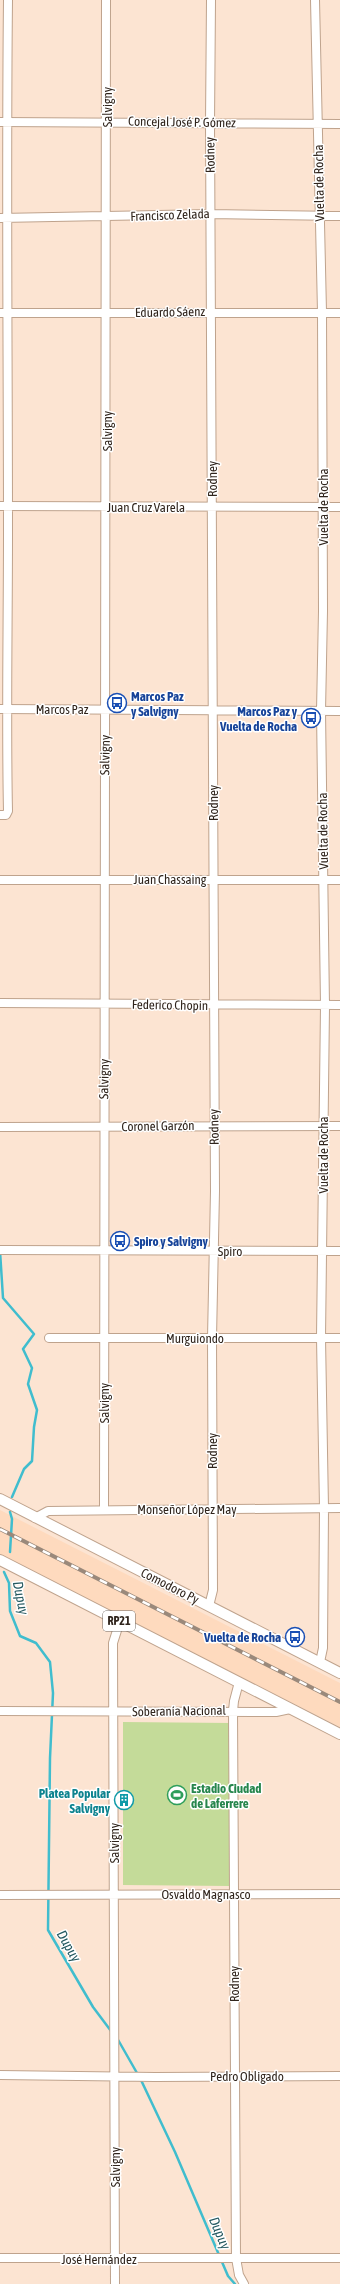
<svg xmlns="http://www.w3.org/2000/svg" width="340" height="2284" viewBox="0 0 340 2284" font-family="'Asap Condensed',sans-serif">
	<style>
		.built { fill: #fedabe }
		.green { fill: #c4db99 }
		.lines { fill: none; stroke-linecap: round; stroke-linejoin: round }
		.stream { stroke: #40bdce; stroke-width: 2.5 }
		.minor-casing { stroke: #bfa38d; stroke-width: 10 }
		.major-casing { stroke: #bfa38d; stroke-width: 12 }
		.minor { stroke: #fff; stroke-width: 8 }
		.major { stroke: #fff; stroke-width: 10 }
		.rail-casing { stroke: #9a897b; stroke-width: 4 }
		.rail { stroke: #fff; stroke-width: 2.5; stroke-dasharray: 8; stroke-linecap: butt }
		.labels { text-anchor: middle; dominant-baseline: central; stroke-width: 3; stroke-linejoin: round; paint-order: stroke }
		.shield { fill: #fff; stroke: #6e6661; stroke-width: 1 }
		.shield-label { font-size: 12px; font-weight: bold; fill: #30251d }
		.street-label { font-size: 13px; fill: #30251d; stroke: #fff }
		.transit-label { font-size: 13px; font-weight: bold; fill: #164399; stroke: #fff; text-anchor: start }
		.leisure-label { font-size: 13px; font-weight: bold; fill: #27864d; stroke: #fff; text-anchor: start }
		.culture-label { font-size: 13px; font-weight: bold; fill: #0d838f; stroke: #fff; text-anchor: end }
		.water-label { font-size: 14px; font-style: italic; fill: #255960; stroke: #fff }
	</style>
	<rect width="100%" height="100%" fill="#fce4d2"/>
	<!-- built -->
	<path class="built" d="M 0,1510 L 340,1683 L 340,1727 L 0,1555 Z"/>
	<!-- green -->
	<path class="green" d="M 123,1722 L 231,1723 L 230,1886 L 123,1885 Z"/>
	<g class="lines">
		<!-- stream -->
		<path class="stream" d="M 0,1251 L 3,1298 L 34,1334 L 23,1349 L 32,1368 L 28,1384 L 37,1410 L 34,1427 L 32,1461 L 24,1469 L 12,1497
			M 10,1512 L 12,1519 L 10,1552
			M 4,1572 L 9,1583 L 10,1611 L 20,1636 L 36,1643 L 50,1662 L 53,1693 L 50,1758 L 48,1930 L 93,2007 L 111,2031
			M 117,2038 L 141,2080 L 175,2152 L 228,2276 L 235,2284"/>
		<!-- minor casing -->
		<g class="minor-casing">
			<path id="minor" d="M 315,0 L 322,312 L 323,611 L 321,711 L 325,1006 L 321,1338 L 324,1508 L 323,1648 L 320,1662
				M 0,122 L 340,124
				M 0,218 L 211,214 L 340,216
				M 0,313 L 340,313
				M 0,506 L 340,507
				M 0,709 L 340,711
				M 0,815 L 6,815 L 8,811 C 6,718 8,626 8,534 C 8,356 6,178 8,0
				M 0,880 L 340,880
				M 0,1003 L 340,1005
				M 0,1127 L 340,1126
				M 0,1250 L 340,1251
				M 49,1338 L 340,1338
				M 104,1509 L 106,0
				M 35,1518 L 48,1511 L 340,1508
				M 209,1606 L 213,1590 L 212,1338 L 215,1191 L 210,123 L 211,0
				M 239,1682 L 234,1701 L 233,1711 L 236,2258 L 239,2275 L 244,2284
				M 0,1711 L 276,1712 L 290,1709
				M 0,1895 L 340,1894
				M 0,2075 L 155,2077 L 340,2076
				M 0,2258 L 340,2258
				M 115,2284 L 113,1643 L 120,1621"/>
		</g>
		<!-- major casing -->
		<g class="major-casing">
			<path id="major" d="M 0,1499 L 340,1673
				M 0,1560 L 340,1734"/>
		</g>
		<!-- minor -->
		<use href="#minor" class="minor"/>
		<!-- major -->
		<use href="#major" class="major"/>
		<!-- rail casing -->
		<g class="rail-casing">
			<path id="rail" d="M 0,1529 L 340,1702"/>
		</g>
		<!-- rail -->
		<use href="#rail" class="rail"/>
	</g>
	<!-- icons -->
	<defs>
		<g id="bus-ring" transform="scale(1)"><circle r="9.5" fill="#fff" stroke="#1a4fb4" stroke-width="1.5"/><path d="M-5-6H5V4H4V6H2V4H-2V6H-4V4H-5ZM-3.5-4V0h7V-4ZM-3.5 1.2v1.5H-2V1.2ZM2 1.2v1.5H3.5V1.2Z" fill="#1a4fb4"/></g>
		<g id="stadium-ring" transform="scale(1)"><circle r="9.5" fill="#fff" stroke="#2e9e5b" stroke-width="1.5"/><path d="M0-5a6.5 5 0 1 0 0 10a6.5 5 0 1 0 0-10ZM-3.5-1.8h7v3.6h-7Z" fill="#2e9e5b"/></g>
		<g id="building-ring" transform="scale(1)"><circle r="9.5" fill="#fff" stroke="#0f9aa8" stroke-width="1.5"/><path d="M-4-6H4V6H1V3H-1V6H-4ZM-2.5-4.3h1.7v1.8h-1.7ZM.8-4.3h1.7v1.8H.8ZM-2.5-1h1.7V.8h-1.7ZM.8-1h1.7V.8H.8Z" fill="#0f9aa8"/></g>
	</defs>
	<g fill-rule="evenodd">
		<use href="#bus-ring" x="117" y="703"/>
		<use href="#bus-ring" x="311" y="718"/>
		<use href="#bus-ring" x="120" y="1241"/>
		<use href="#bus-ring" x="295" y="1637"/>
		<use href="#stadium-ring" x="177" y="1795"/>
		<use href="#building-ring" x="124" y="1800"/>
	</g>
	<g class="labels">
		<!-- shield labels -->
		<rect class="shield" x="103" y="1611" width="32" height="20" rx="3"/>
		<g class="shield-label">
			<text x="119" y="1621">RP21</text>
		</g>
		<!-- street labels -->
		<g class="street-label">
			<text transform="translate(107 107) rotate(-90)">Salvigny</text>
			<text transform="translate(182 122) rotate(1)">Concejal José P. Gómez</text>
			<text transform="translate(210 155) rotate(-91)">Rodney</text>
			<text transform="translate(319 183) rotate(-91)">Vuelta de Rocha</text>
			<text transform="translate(170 215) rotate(-2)">Francisco Zelada</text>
			<text transform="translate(170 312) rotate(-1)">Eduardo Sáenz</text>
			<text transform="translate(107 431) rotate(-90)">Salvigny</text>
			<text transform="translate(212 479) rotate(-90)">Rodney</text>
			<text x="146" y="507">Juan Cruz Varela</text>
			<text transform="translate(323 507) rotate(-90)">Vuelta de Rocha</text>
			<text x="62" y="709">Marcos Paz</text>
			<text transform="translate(105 755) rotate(-89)">Salvigny</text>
			<text transform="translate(213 803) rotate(-90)">Rodney</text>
			<text transform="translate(323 831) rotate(-91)">Vuelta de Rocha</text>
			<text x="170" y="879">Juan Chassaing</text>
			<text transform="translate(170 1005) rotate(1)">Federico Chopin</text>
			<text transform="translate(104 1079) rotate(-89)">Salvigny</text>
			<text transform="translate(158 1126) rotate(-1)">Coronel Garzón</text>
			<text transform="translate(214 1127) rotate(-91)">Rodney</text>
			<text transform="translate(323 1155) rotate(-90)">Vuelta de Rocha</text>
			<text x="230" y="1251">Spiro</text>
			<text x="195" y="1338">Murguiondo</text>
			<text transform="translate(104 1403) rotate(-90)">Salvigny</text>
			<text transform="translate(212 1451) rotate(-90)">Rodney</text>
			<text x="187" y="1509">Monseñor López May</text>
			<text transform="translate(170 1586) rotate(27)">Comodoro Py</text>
			<text transform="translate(179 1711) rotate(-1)">Soberanía Nacional</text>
			<text transform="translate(114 1843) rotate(-90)">Salvigny</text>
			<text x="206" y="1894">Osvaldo Magnasco</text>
			<text transform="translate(234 1984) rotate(-90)">Rodney</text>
			<text x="247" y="2076">Pedro Obligado</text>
			<text transform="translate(115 2167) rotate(-90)">Salvigny</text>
			<text x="99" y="2259">José Hernández</text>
		</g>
		<!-- transit labels -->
		<g class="transit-label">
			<text x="131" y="696">Marcos Paz<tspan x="131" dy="15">y Salvigny</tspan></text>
			<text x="297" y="711" text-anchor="end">Marcos Paz y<tspan x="297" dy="15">Vuelta de Rocha</tspan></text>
			<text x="134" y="1241">Spiro y Salvigny</text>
			<text x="281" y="1637" text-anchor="end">Vuelta de Rocha</text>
		</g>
		<!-- leisure labels -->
		<g class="leisure-label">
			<text x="191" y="1788">Estadio Ciudad<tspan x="191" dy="15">de Laferrere</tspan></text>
		</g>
		<!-- culture labels -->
		<g class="culture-label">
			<text x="110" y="1793">Platea Popular<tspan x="110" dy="15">Salvigny</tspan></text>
		</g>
		<!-- water labels -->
		<g class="water-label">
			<text transform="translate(21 1598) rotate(79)">Dupuy</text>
			<text transform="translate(69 1946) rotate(60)">Dupuy</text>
			<text transform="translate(220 2233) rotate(67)">Dupuy</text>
		</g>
	</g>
</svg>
